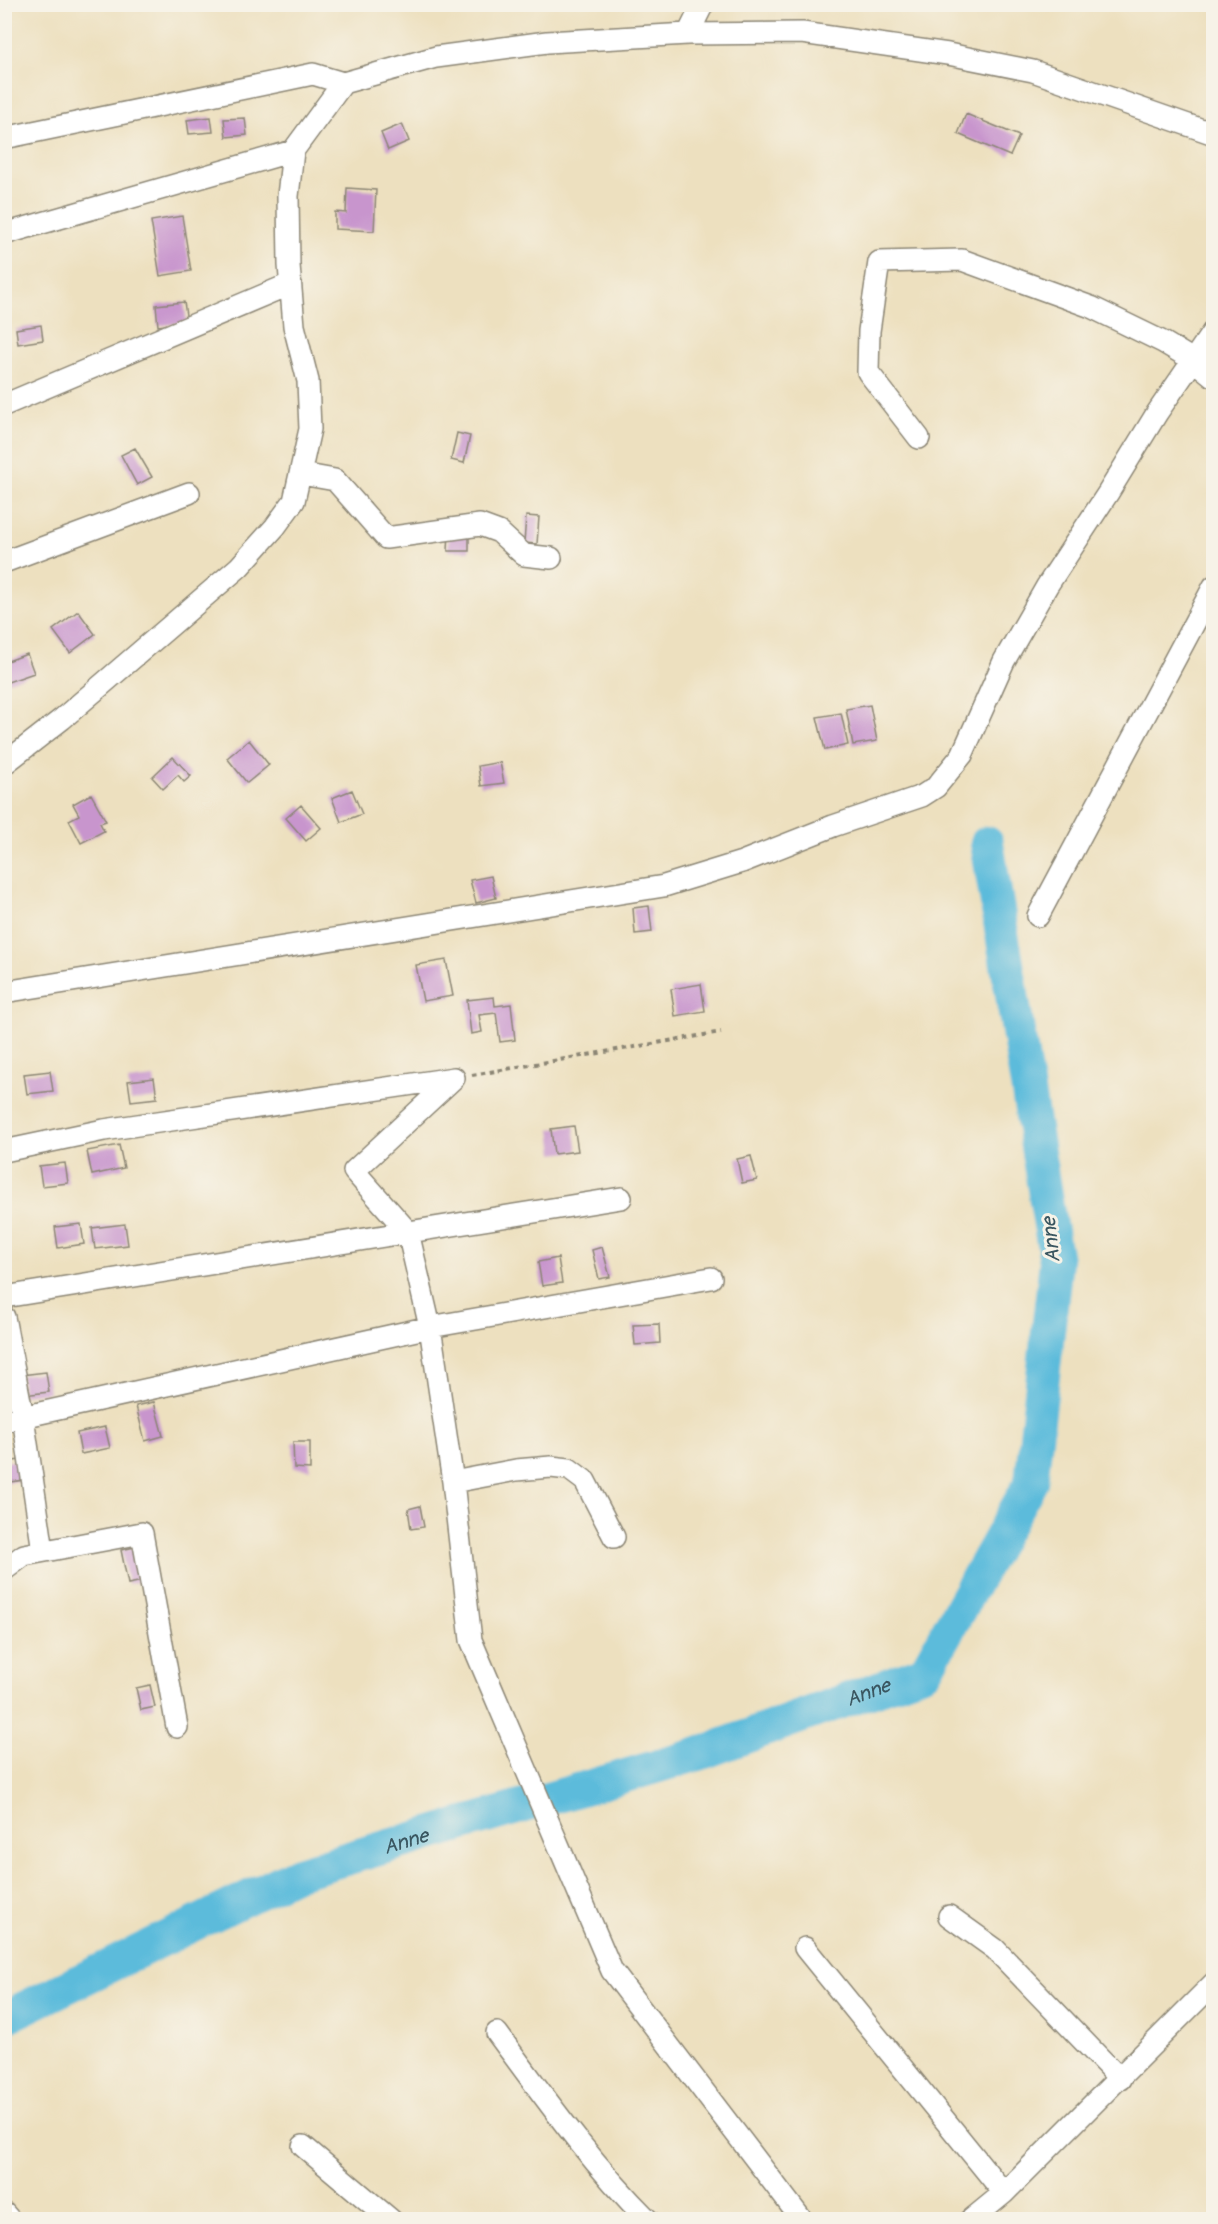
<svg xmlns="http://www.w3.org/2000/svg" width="1218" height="2224" viewBox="0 0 1218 2224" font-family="Pangolin,sans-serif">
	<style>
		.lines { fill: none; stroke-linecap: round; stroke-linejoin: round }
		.river { stroke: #5cbbdb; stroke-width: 34 }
		.building { fill: #c895cd }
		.minor-casing { stroke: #8c8675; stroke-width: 24 }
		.path { stroke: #8c8675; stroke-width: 4; stroke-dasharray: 4.5 4.5; stroke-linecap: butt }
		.minor { stroke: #fff; stroke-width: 21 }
		.labels { text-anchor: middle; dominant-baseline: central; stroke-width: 6; stroke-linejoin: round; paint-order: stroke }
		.water-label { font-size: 20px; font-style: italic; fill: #3a5660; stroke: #f7f3e8 }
	</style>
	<rect width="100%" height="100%" fill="#f7f3e8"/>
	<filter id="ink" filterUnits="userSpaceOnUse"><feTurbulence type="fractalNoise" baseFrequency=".0167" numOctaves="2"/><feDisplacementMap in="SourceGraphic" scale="12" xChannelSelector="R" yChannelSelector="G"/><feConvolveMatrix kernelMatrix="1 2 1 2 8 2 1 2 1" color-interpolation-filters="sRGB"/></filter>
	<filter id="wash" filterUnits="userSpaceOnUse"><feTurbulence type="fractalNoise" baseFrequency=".008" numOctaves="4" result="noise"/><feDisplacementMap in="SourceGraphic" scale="24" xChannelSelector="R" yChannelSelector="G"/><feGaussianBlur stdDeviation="1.35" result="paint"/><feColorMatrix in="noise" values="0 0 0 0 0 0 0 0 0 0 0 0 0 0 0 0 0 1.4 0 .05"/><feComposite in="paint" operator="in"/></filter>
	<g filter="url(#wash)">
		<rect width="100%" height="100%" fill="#ede0bf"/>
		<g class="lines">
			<!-- river -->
			<path class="river" id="s1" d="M 4,2018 L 298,1873 L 699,1754 L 925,1671 L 1031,1482 L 1056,1261 L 987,843"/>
		</g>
		<g id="blocks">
			<!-- building -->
			<path class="building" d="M 966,114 L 1019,136 L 1010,156 L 958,134 Z
				M 211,117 L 213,132 L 189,134 L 187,120 Z
				M 245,118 L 247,135 L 226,137 L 224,119 Z
				M 402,124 L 409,141 L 388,150 L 381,133 Z
				M 347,188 L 376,190 L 374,231 L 335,229 L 335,212 L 346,213 Z
				M 182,216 L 191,271 L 160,276 L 151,221 Z
				M 184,302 L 187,322 L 158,326 L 156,305 Z
				M 41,325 L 43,340 L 18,344 L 16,329 Z
				M 457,433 L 470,436 L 464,463 L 451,460 Z
				M 135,448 L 152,477 L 137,485 L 121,455 Z
				M 526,516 L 539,517 L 537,544 L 524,543 Z
				M 449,531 L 469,532 L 469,551 L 448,551 Z
				M 78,611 L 95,634 L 70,653 L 53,630 Z
				M 27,654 L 34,673 L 5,683 L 5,662 Z
				M 870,705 L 877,741 L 853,745 L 846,709 Z
				M 841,713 L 848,745 L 825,750 L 817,717 Z
				M 249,740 L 269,765 L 247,783 L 227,758 Z
				M 173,757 L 191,776 L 184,782 L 178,775 L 163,789 L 152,777 Z
				M 500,762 L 504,783 L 481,786 L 478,766 Z
				M 352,790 L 362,814 L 341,822 L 332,798 Z
				M 91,794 L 106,821 L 100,823 L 104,831 L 81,843 L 69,820 L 79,815 L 73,804 Z
				M 301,805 L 321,828 L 306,841 L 286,818 Z
				M 491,876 L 496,898 L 476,903 L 470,880 Z
				M 649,906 L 652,932 L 635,934 L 633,908 Z
				M 446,960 L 453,996 L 423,1001 L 416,965 Z
				M 701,984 L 705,1011 L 675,1016 L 671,989 Z
				M 494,997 L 495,1006 L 511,1004 L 515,1040 L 500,1042 L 496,1013 L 479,1015 L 482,1032 L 471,1034 L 467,1000 Z
				M 50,1071 L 53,1091 L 27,1094 L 24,1074 Z
				M 154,1078 L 157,1098 L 131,1101 L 128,1081 Z
				M 574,1126 L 578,1151 L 554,1154 L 551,1129 Z
				M 119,1145 L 124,1168 L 92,1175 L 87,1151 Z
				M 751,1156 L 757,1180 L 742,1183 L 737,1159 Z
				M 65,1163 L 68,1183 L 42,1186 L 39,1166 Z
				M 81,1224 L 84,1244 L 58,1248 L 55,1227 Z
				M 125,1224 L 128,1245 L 95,1249 L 92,1228 Z
				M 602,1247 L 610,1277 L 599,1279 L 592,1250 Z
				M 558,1258 L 562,1283 L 542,1286 L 538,1262 Z
				M 659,1324 L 660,1343 L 635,1345 L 633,1325 Z
				M 46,1372 L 49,1392 L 23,1395 L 21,1375 Z
				M 154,1402 L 163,1436 L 145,1441 L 136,1406 Z
				M 105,1427 L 110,1448 L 81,1454 L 77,1433 Z
				M 293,1442 L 310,1442 L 310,1469 L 294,1468 Z
				M 21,1460 L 24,1480 L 4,1483 L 4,1462 Z
				M 420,1506 L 424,1527 L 411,1529 L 408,1509 Z
				M 135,1547 L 143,1581 L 128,1584 L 121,1550 Z
				M 150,1685 L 155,1707 L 141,1710 L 136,1688 Z"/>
		</g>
	</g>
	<g filter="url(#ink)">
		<use href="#blocks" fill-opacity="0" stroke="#8c8675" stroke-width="1.5"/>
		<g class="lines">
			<!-- minor casing -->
			<g class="minor-casing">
				<path id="minor" d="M 688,34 L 703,4
					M 4,138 L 313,74 L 343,83
					M 4,234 L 293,151
					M 4,405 L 290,284
					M 919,438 L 868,372 L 869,331 L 879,262 L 962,260 L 1091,307 L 1163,342 L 1193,360 L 1214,377
					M 301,474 L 335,480 L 386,538 L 480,525 L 499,532 L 524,555 L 551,558
					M 4,562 L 189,493
					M 4,764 L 62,719 L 239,567 L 275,527 L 294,501 L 310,429 L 308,381 L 294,326 L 289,265 L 288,196 L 293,151 L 343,83 L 436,57 L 547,42 L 688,34 L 802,33 L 948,54 L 1033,71 L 1214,134
					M 1038,916 L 1214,586
					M 4,992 L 664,886 L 742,862 L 833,826 L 922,796 L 936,787 L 962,755 L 1004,661 L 1047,586 L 1108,493 L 1157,413 L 1214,330
					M 454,1078 L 354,1171 L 408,1232 L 430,1327 L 453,1482 L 471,1640 L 612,1971 L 802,2220
					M 4,1151 L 104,1130 L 454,1078
					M 4,1297 L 621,1198
					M 4,1317 L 23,1417 L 43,1551
					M 4,1421 L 430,1327 L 711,1278
					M 453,1482 L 516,1470 L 551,1467 L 569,1469 L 585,1481 L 614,1537
					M 4,1570 L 24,1555 L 142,1533 L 177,1727
					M 949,1916 L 995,1949 L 1120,2079
					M 805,1948 L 1004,2193
					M 497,2033 C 545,2098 591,2163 648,2220
					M 303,2146 L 391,2220
					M 4,2213 L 10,2220
					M 971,2220 L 1004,2193 L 1214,1983"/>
			</g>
			<!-- path -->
			<path class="path" d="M 472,1075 L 721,1032"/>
			<!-- minor -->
			<use href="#minor" class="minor"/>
		</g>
	</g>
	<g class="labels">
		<!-- water labels -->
		<g class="water-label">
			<text transform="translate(1051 1240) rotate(-96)">Anne</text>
			<text stroke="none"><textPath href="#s1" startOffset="926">Anne</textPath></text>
			<text stroke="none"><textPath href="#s1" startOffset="440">Anne</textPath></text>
		</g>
	</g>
	<!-- margin -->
	<rect width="1218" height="2224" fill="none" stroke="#f7f3e8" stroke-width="24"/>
</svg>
